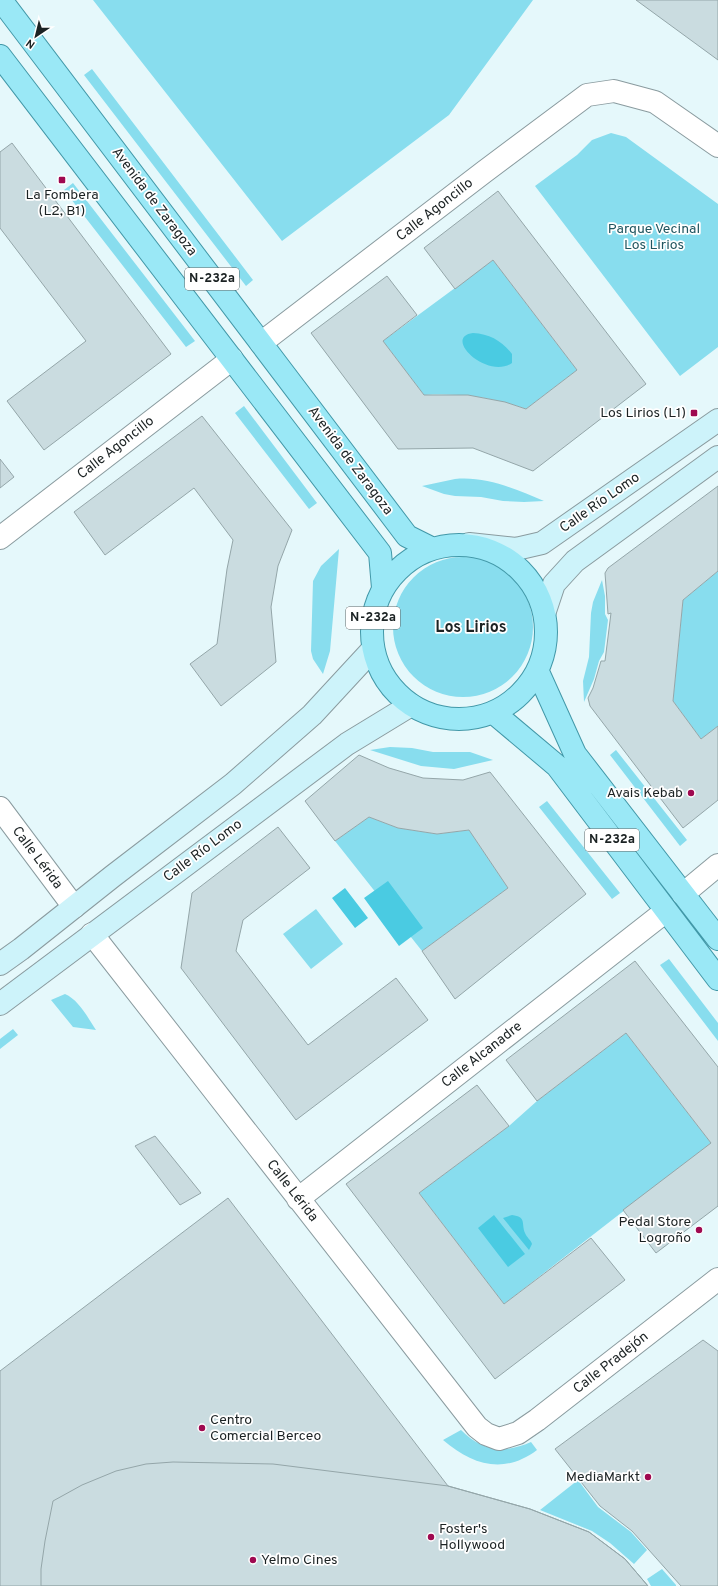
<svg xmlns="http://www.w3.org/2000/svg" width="718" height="1586" viewBox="0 0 718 1586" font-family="Overpass,sans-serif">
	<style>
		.green { fill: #8de }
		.water { fill: #4acbe2 }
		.building { fill: #cadce0; stroke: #94a6a9 }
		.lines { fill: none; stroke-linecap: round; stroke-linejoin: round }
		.minor-casing { stroke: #8a9b9f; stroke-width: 24 }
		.secondary-casing { stroke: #8a9b9f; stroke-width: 24 }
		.primary-casing { stroke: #4298a8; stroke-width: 24 }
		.minor { stroke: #fff; stroke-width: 22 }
		.secondary { stroke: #cdf3fa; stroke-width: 22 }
		.primary { stroke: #9ae8f6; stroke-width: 22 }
		.poi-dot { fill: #9f0950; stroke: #fff; stroke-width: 1.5 }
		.labels { text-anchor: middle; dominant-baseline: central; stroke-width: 3.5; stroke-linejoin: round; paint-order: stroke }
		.shield { fill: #fff; stroke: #5f6465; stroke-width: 1 }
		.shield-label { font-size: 13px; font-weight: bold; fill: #1b2223 }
		.poi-label { font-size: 14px; fill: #1b2223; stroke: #fff; text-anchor: end }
		.street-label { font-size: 14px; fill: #1b2223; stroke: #fff }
		.park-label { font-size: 14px; fill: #205660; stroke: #fff }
		.quarter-label { font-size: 16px; font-weight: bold; fill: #1b2223; stroke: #fff }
	</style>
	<rect width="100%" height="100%" fill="#e5f8fb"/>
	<!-- green -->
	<path class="green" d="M 93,0 L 533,0 L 449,115 L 282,241 Z
		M 92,69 L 253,280 L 246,286 L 84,75 Z
		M 611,133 L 626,137 L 718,204 L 718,347 L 680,376 L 535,186 L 577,155 L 592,140 Z
		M 73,183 L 195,341 L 186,347 L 64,190 Z
		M 493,260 L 577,370 L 526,409 C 491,397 461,393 424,395 L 383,341 Z
		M 244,406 L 317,503 L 309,509 L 235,413 Z
		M 455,479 C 486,476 516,489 544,501 L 524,502 L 503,501 L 481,497 L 455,496 L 444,494 L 422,486 Z
		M 339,549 L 330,651 L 323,674 L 313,659 L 311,651 L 313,581 L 321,566 Z
		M393 627a70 70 0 1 1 140 0a70 70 0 1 1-140 0Z
		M 718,571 L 718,726 L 701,739 L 673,701 L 683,600 Z
		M 602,580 L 605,596 L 605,614 L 608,620 L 604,652 L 599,661 L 594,679 L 584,702 L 583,681 L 589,657 L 591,613 L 593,602 Z
		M 390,747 L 412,748 L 433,752 L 470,752 L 493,760 L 454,769 L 421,766 L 370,750 Z
		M 616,750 L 687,840 L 680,846 L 610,755 Z
		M 547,801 L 620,893 L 612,899 L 539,807 Z
		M 369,817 L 398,828 L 437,834 L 469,830 L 508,888 L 422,951 L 335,841 Z
		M 316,909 L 343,944 L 311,969 L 283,934 Z
		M 669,959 L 718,1023 L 718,1041 L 660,965 Z
		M 65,994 C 79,1000 88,1018 96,1030 L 73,1027 L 51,1000 Z
		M 13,1029 L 18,1035 L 0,1049 L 0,1039 Z
		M 626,1033 L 711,1143 L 504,1304 L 419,1193 L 509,1126 L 537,1101 Z
		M 461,1430 C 482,1451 504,1454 531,1442 L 537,1450 C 504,1475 472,1465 443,1440 Z
		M 578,1480 L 598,1507 L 631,1532 L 647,1550 L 634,1564 L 610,1543 L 592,1531 L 540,1510 Z
		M 662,1569 L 676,1585 L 676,1586 L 651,1586 L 647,1579 Z"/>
	<!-- water -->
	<path class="water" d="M 473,333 C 490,334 502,341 512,354 L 512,363 C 487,380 442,337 473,333 Z
		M 388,881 L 423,928 L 399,946 L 364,898 Z
		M 345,888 L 368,918 L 355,928 L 332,898 Z
		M 494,1215 L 525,1254 L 508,1267 L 478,1228 Z
		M 512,1215 C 527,1217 521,1223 525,1233 C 527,1238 531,1240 532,1244 L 529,1250 L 503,1218 Z"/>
	<!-- building -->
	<path class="building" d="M 636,0 L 718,0 L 718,60 Z
		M 12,143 L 171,354 L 44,450 L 7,401 L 86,341 L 0,228 L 0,152 Z
		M 498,191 L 646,384 L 533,471 L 473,448 L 398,449 L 311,333 L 387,276 L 417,315 L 383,341 L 424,395 L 468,395 L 505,402 L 526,409 L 577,370 L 493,260 L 455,289 L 424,248 Z
		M 202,416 L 292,530 L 278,566 L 271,607 L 276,662 L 221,706 L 190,664 L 217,644 L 227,569 L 233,540 L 194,488 L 105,555 L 74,512 Z
		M 0,459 L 14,477 L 0,488 Z
		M 718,486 L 718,571 L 683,600 L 673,701 L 701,739 L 718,726 L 718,800 L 683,828 L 590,706 L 588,698 L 593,688 L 601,661 L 605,661 L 611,613 L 608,614 L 605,573 L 608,568 Z
		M 359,755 L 389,768 L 423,778 L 463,780 L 490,772 L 586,894 L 455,999 L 422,951 L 508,888 L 469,830 L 437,834 L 398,828 L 369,817 L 335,841 L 305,801 Z
		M 278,827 L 310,868 L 243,920 L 236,951 L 308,1045 L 396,978 L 428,1020 L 296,1120 L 181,968 L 192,893 Z
		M 635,961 L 718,1067 L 718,1206 L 656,1253 L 623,1210 L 711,1143 L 626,1033 L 537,1101 L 506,1060 Z
		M 477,1085 L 509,1126 L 419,1193 L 504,1304 L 591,1238 L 625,1280 L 495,1379 L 346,1184 Z
		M 155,1136 L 201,1193 L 180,1205 L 135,1146 Z
		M 228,1198 L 448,1486 L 530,1509 L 589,1532 L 625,1559 L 648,1586 L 0,1586 L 0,1371 Z
		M 703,1340 L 718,1351 L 718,1586 L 681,1586 L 632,1531 L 600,1506 L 555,1449 Z
		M 173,1462 L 273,1464 L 448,1486 L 530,1509 L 589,1532 L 625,1559 L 648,1586 L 41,1586 L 41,1569 L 45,1541 L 53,1501 L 82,1485 L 116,1471 L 146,1464 Z"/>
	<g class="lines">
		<!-- minor casing -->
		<g class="minor-casing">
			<path id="minor" d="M 261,343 L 484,172 L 587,95 L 614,91 L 655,102 L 718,146
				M 0,538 L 232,359
				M 0,808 L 74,907
				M 683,894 L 718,865
				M 92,934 L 477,1427 L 486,1434 L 499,1439 L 518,1433 L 537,1420 L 718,1279
				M 298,1199 L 666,911"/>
		</g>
		<!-- secondary casing -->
		<g class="secondary-casing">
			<path id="secondary" d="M 469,544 L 516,549 L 542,543 L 718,420
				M 545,611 L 554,584 L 575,561 L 718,457
				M 0,964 L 21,949 L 113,876 L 233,784 L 312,715 L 373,649
				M 0,1004 L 347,744 L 411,705"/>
		</g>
		<!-- primary casing -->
		<g class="primary-casing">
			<path id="primary" d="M 1,0 L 407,536 L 431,548
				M 0,56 L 380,553 L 383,588
				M372 632a87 87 0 1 1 174 0a87 87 0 1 1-174 0Z
				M 538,672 L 575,754 L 718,939
				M 494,713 L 557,766 L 718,979"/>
		</g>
		<!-- minor -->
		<use href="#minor" class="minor"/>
		<!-- secondary -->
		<use href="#secondary" class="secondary"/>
		<!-- primary -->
		<use href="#primary" class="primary"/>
	</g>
	<!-- markers -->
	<g class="poi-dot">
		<rect x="58" y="176" width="8" height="8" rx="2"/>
		<rect x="690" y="409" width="8" height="8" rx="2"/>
		<circle cx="691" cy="793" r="4"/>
		<circle cx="699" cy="1230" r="4"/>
		<circle cx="202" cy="1428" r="4"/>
		<circle cx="648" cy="1477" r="4"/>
		<circle cx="431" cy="1537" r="4"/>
		<circle cx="253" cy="1560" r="4"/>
	</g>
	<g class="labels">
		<!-- shield labels -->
		<g class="shield">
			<rect x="185" y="268" width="54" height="22" rx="3"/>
			<rect x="346" y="607" width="54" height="22" rx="3"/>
			<rect x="585" y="829" width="54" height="22" rx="3"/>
		</g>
		<g class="shield-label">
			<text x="212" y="279">N-232a</text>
			<text x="373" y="618">N-232a</text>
			<text x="612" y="840">N-232a</text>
		</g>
		<!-- poi labels -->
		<g class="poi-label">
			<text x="62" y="195" text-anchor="middle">La Fombera<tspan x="62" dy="16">(L2, B1)</tspan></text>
			<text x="686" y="413">Los Lirios (L1)</text>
			<text x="683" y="793">Avais Kebab</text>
			<text x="691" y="1222">Pedal Store<tspan x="691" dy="16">Logroño</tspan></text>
			<text x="210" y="1420" text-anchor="start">Centro<tspan x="210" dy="16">Comercial Berceo</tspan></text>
			<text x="640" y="1477">MediaMarkt</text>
			<text x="439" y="1529" text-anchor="start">Foster's<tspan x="439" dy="16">Hollywood</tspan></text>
			<text x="261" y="1560" text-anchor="start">Yelmo Cines</text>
		</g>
		<!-- street labels -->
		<g class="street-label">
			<text transform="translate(154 202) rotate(53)">Avenida de Zaragoza</text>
			<text transform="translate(435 210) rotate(-38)">Calle Agoncillo</text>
			<text transform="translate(116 448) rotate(-38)">Calle Agoncillo</text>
			<text transform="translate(350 461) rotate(53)">Avenida de Zaragoza</text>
			<text transform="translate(600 503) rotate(-35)">Calle Río Lomo</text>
			<text transform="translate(203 851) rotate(-37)">Calle Río Lomo</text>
			<text transform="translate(37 858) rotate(53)">Calle Lérida</text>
			<text transform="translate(482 1055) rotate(-38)">Calle Alcanadre</text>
			<text transform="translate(292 1191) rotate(52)">Calle Lérida</text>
			<text transform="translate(611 1363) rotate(-38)">Calle Pradejón</text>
		</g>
		<!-- park labels -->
		<g class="park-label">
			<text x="654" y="229">Parque Vecinal<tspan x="654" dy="16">Los Lirios</tspan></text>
		</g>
		<!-- quarter labels -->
		<g class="quarter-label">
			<text x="471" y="628">Los Lirios</text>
		</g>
	</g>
	<!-- north arrow -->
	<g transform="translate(36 36) rotate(215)" stroke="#ffffff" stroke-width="3" paint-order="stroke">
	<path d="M0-3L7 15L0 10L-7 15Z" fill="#1b2223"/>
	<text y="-6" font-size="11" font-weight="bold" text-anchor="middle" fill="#1b2223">N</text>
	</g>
</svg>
